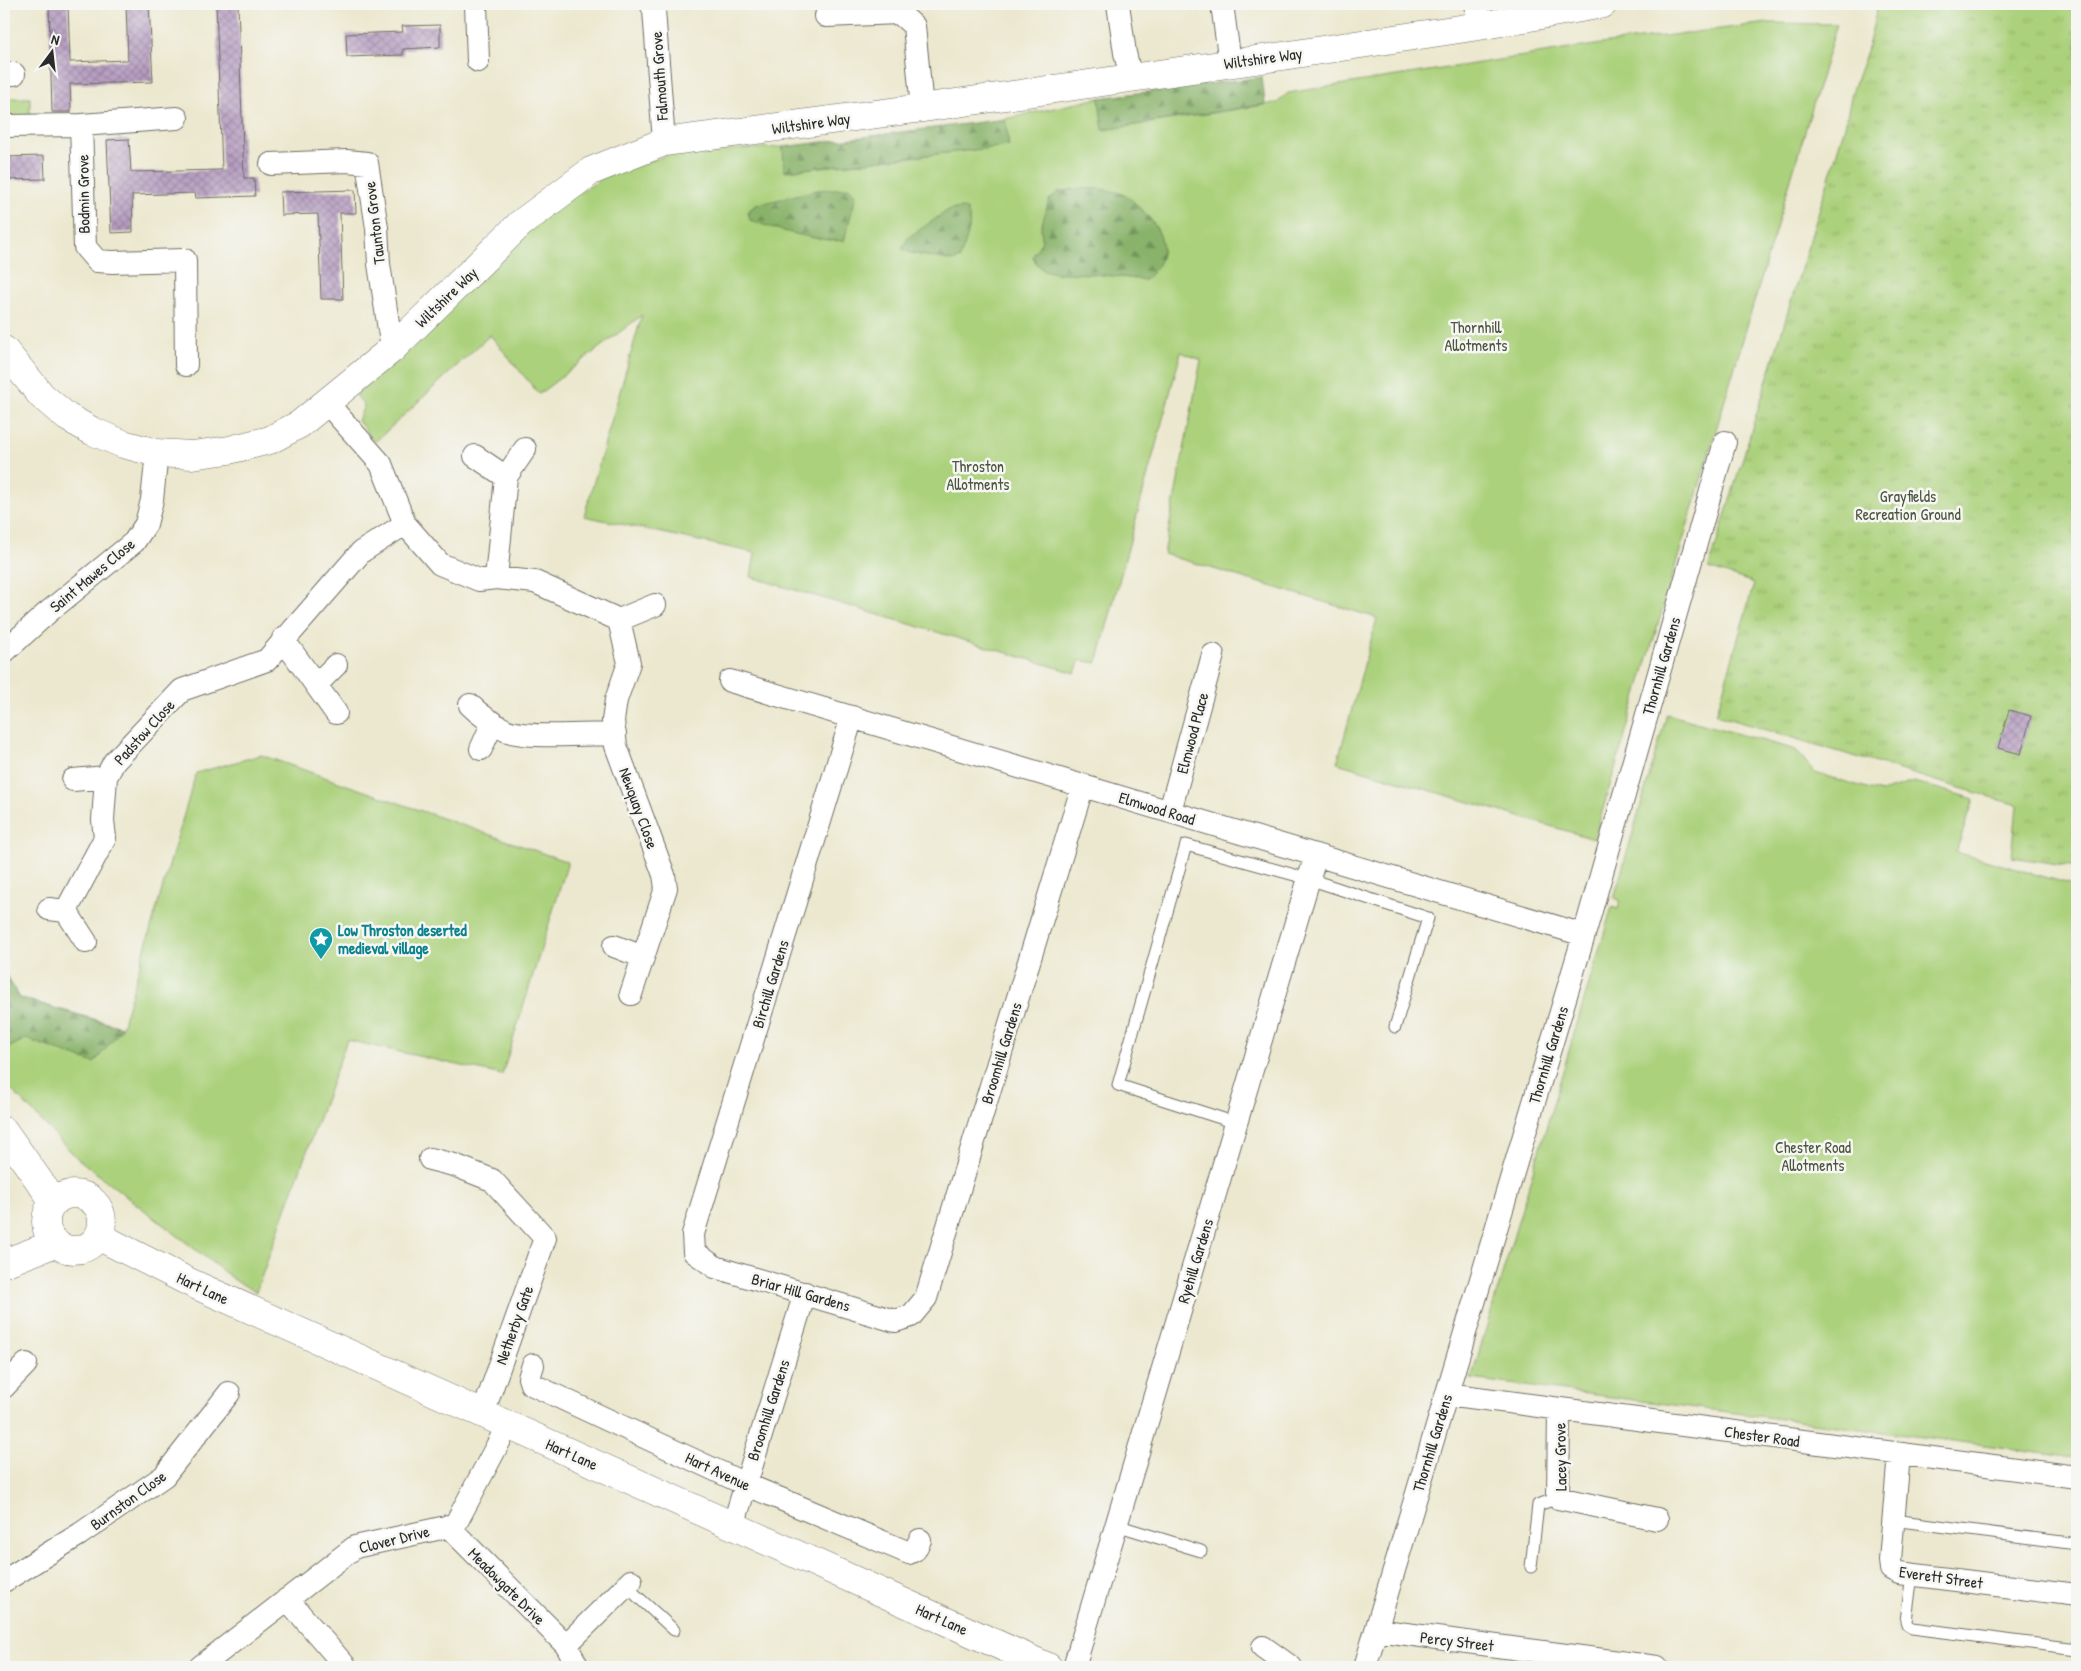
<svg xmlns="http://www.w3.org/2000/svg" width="2081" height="1671" viewBox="0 0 2081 1671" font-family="'Patrick Hand',sans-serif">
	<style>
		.green { fill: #acd17b; stroke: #6c7e53 }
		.forest { fill: url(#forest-firs); stroke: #5a6f4b }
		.park { fill: url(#park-tufts); stroke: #6c7e53 }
		.building { fill: url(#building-cross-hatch) }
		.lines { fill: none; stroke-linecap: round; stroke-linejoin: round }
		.service-casing { stroke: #6f6d64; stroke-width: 13 }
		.minor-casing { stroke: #6f6d64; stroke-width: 24 }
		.tertiary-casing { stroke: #6f6d64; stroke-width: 29 }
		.service { stroke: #fff; stroke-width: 11 }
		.minor { stroke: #fff; stroke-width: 22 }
		.tertiary { stroke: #fff; stroke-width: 28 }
		.labels { text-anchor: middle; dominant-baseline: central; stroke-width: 5; stroke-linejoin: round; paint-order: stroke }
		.street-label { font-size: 16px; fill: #2b2b2b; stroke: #f6f6f2 }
		.park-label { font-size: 16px; fill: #4b543f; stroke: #f6f6f2 }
		.culture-label { font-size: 16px; font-weight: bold; fill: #0d838f; stroke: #f6f6f2; text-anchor: start }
	</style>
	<defs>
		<pattern id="forest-firs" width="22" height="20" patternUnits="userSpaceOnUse" patternTransform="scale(1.25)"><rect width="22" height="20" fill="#89b36b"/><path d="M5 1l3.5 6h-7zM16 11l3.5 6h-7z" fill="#709258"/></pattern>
		<pattern id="park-tufts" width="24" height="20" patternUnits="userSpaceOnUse" patternTransform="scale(1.25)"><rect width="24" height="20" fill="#acd17b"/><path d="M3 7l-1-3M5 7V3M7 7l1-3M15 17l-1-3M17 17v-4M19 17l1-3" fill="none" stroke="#94b46a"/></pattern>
		<pattern id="building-cross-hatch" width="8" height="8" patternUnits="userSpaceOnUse" patternTransform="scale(1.25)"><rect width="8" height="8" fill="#b49ac0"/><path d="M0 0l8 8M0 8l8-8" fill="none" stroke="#937e9c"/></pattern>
	</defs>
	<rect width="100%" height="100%" fill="#f6f6f2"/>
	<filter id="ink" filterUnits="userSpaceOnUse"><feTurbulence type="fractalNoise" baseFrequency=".02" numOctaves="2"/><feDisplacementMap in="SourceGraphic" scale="10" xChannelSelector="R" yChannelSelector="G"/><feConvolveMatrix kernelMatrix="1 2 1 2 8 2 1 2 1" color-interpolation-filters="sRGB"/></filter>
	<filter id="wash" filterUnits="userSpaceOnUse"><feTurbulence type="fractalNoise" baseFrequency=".0096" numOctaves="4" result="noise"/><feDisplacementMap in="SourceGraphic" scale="20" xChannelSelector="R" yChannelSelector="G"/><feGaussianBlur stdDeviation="1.12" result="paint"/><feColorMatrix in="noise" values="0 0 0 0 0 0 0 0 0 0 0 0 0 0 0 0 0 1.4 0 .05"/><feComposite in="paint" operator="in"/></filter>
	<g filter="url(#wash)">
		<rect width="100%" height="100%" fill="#ece8cf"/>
		<!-- green -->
		<path class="green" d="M 1768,23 L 1837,24 L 1594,839 L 1337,763 L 1377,618 L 1164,554 L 1201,360 L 1181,352 L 1097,663 L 1080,660 L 1075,673 L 751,577 L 755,553 L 584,516 L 642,315 L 539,394 L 490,335 L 375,442 L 358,421 L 364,405 L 356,395 L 545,215 L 606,176 L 677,152 L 783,147 L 785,171 L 1008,146 L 1005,119 L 1099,98 L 1103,130 L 1277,103 L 1288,93 L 1332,86 L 1608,43 Z
			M 4,98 L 30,98 L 30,116 L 4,117 Z
			M 1667,714 L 1796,750 L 1815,773 L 1881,792 L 1914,782 L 1974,799 L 1956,852 L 2077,886 L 2077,1457 L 1471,1379 L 1612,907 L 1618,909 L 1620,900 L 1614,898 Z
			M 261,755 L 568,862 L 502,1075 L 347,1040 L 256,1292 L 236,1281 L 77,1158 L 4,1082 L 4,972 L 20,998 L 122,1027 L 196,773 Z"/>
		<!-- forest -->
		<path class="forest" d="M 1262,77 L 1265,104 L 1103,130 L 1099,98 Z
			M 1005,119 L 1009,146 L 784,171 L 783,147 Z
			M 850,188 L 856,196 L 844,241 C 817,241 775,230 750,220 L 748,211 L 756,205 L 817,190 Z
			M 1082,188 C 1096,189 1116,189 1128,197 C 1133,200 1137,206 1142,210 C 1165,233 1172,256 1145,280 L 1094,274 L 1055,273 L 1043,270 L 1036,263 L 1033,256 L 1042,241 L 1041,227 L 1049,200 L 1058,192 Z
			M 965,208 C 976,221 964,244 960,258 L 954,261 L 910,253 L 902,248 L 909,237 L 950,209 Z
			M 4,972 L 20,998 L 122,1028 L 94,1063 L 26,1039 L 4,1050 Z"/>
		<!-- park -->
		<path class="park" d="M 1878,4 L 2077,4 L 2077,867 L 2012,857 L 2017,805 L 1716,715 L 1754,583 L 1709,568 L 1845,126 L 1852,92 L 1867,51 Z"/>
		<g id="blocks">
			<!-- building -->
			<path class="building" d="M 68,4 L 70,62 L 128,60 L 126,4 L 149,4 L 153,82 L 70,84 L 71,112 L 52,112 L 49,5 Z
				M 216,4 L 238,4 L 244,178 L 254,178 L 255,196 L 196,198 L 195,193 L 132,195 L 133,232 L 111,233 L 107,140 L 129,139 L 131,172 L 222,170 Z
				M 440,25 L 440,47 L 403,49 L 403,55 L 347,57 L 346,34 L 403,32 L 402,26 Z
				M 44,156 L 45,179 L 4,180 L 4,157 Z
				M 355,190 L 356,213 L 340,213 L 343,299 L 321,299 L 318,214 L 281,215 L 280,192 Z
				M 2009,710 L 2031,716 L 2021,754 L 1998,748 Z"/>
		</g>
	</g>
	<g filter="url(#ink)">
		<use href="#blocks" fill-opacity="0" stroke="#6f6d64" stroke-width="1"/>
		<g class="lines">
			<!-- service casing -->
			<g class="service-casing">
				<path id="service" d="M 1236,1123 L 1118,1085 L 1186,845 L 1309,879 L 1428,918 L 1395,1027
					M 1893,1520 L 2077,1544
					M 1116,1525 L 1201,1551
					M 1531,1567 L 1538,1505 L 1558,1498
					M 1912,1574 L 1906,1621 L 1907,1625 L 1912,1628 L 2077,1649
					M 626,1586 L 674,1630"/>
			</g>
			<!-- minor casing -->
			<g class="minor-casing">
				<path id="minor" d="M 476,4 L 478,61
					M 651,4 L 654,10 L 664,142
					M 1118,4 L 1125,53 L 1131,78
					M 1222,4 L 1230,63
					M 1476,4 L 1479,26
					M 826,16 L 899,13 L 914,26 L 922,108
					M 4,74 L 14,74
					M 81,125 L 85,247 L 97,261 L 112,262 L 185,260 L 186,365
					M 4,126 L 81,125 L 177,118
					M 271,164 L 347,161 L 367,163 L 377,228 L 379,264 L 392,349
					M 327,403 L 381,464 L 405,524 L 440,564 L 479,580 L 496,578 L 535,582 L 619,620 L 629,663 L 616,700 L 613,721 L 616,746 L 664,875 L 666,888 L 631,994
					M 475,456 L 506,477
					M 496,578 L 506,477 L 525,449
					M 619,620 L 655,605
					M 283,639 L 336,713
					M 4,652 L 47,613 L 134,542 L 146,524 L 152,500 L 157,453
					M 730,681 L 1584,935
					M 317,684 L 336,665
					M 470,705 C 480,715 492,723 505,730 C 526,739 590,734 615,734
					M 852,717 L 693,1234 L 694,1252 L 715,1267 L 895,1321 L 911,1316 L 926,1298 L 1083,785
					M 481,749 L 493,722
					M 73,780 L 106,777
					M 1170,811 L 1213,655
					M 49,909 L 66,911 L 86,942
					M 66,911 L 105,838 L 103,820 L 106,777 L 114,762 L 182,690 L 267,660 L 361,552 L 405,524
					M 614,946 L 643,957
					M 430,1159 L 454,1165 L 492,1180 L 545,1238 L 483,1413
					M 533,1365 L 529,1378 L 531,1384 L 745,1484 L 909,1553 L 915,1550 L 920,1540
					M 4,1387 L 26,1364
					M 1447,1394 L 2077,1477
					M 1559,1409 L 1558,1498 L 1657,1519
					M 1899,1454 L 1890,1560 L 1891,1569 L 1899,1573 L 2077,1595
					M 448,1526 L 566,1645 L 578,1667
					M 733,1526 L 805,1293
					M 4,1581 L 80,1534 L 164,1476 L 229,1393
					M 287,1599 L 346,1667
					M 1376,1630 L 1657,1667
					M 566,1645 L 631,1581
					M 1263,1647 L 1291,1667
					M 200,1667 L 355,1547 L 455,1525 L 508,1425
					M 1074,1667 L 1316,855
					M 1365,1667 L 1584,935 L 1725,442"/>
			</g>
			<!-- tertiary casing -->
			<g class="tertiary-casing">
				<path id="tertiary" d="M 4,350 L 42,396 L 67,417 L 92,431 L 123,444 L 157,453 L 192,455 L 229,450 L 270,440 L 300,424 L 392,349 L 520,224 L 591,171 L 664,142 L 922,108 L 1276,57 L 1479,26 L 1603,4
					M 4,1131 L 54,1202
					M46 1222a28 28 0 1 1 56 0a28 28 0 1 1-56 0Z
					M 98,1236 L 189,1282 L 1048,1667
					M 4,1263 L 56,1243"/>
			</g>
			<!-- service -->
			<use href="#service" class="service"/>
			<!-- minor -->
			<use href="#minor" class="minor"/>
			<!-- tertiary -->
			<use href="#tertiary" class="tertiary"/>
		</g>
	</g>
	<!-- icons -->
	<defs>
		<g id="sight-pin" transform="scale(1.25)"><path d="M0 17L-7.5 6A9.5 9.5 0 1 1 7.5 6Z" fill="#0f9aa8" stroke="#f6f6f2"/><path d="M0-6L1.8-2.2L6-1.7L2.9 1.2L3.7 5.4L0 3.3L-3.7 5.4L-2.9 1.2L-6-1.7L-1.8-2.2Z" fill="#fff"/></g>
	</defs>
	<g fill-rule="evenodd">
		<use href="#sight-pin" x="321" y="939"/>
	</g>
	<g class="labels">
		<!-- street labels -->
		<g class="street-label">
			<text transform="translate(1263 58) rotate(-8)">Wiltshire Way</text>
			<text transform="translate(659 76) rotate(-94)">Falmouth Grove</text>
			<text transform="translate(811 123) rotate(-8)">Wiltshire Way</text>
			<text transform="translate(83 194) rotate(-91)">Bodmin Grove</text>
			<text transform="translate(374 223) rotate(-97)">Taunton Grove</text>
			<text transform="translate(446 297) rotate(-44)">Wiltshire Way</text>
			<text transform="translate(92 575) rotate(-40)">Saint Mawes Close</text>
			<text transform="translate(1661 666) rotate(-74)">Thornhill Gardens</text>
			<text transform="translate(144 732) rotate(-48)">Padstow Close</text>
			<text transform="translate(1192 733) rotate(-75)">Elmwood Place</text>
			<text transform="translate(639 808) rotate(70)">Newquay Close</text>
			<text transform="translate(1157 808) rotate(17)">Elmwood Road</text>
			<text transform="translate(770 984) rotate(-73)">Birchill Gardens</text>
			<text transform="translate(1001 1053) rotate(-73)">Broomhill Gardens</text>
			<text transform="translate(1548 1055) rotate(-73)">Thornhill Gardens</text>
			<text transform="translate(1195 1261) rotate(-73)">Ryehill Gardens</text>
			<text transform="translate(203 1288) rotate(25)">Hart Lane</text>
			<text transform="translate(801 1292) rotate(16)">Briar Hill Gardens</text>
			<text transform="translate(514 1325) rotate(-70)">Netherby Gate</text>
			<text transform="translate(768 1410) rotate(-72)">Broomhill Gardens</text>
			<text transform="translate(1762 1436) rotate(8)">Chester Road</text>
			<text transform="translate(1432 1443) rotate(-73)">Thornhill Gardens</text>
			<text transform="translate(572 1454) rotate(24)">Hart Lane</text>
			<text transform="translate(1560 1457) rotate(-91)">Lacey Grove</text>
			<text transform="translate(718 1471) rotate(25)">Hart Avenue</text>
			<text transform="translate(128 1500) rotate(-36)">Burnston Close</text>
			<text transform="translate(394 1539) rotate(-14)">Clover Drive</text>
			<text transform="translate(1941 1577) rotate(8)">Everett Street</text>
			<text transform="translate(507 1586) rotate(45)">Meadowgate Drive</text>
			<text transform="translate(942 1619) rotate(24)">Hart Lane</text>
			<text transform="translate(1457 1641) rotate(7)">Percy Street</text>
		</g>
		<!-- park labels -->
		<g class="park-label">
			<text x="1476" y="327">Thornhill<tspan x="1476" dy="18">Allotments</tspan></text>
			<text x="978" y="466">Throston<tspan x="978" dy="18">Allotments</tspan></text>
			<text x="1908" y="496">Grayfields<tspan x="1908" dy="18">Recreation Ground</tspan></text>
			<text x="1813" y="1147">Chester Road<tspan x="1813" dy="18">Allotments</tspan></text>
		</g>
		<!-- culture labels -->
		<g class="culture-label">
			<text x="338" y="930">Low Throston deserted<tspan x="338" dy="18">medieval village</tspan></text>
		</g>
	</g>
	<!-- margin -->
	<rect width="2081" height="1671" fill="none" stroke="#f6f6f2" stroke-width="20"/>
	<!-- north arrow -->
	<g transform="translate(52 52) rotate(15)" stroke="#f6f6f2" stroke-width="4" paint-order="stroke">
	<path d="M0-4L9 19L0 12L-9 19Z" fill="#2b2b2b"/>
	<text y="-8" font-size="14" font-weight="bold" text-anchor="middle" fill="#2b2b2b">N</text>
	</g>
</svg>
